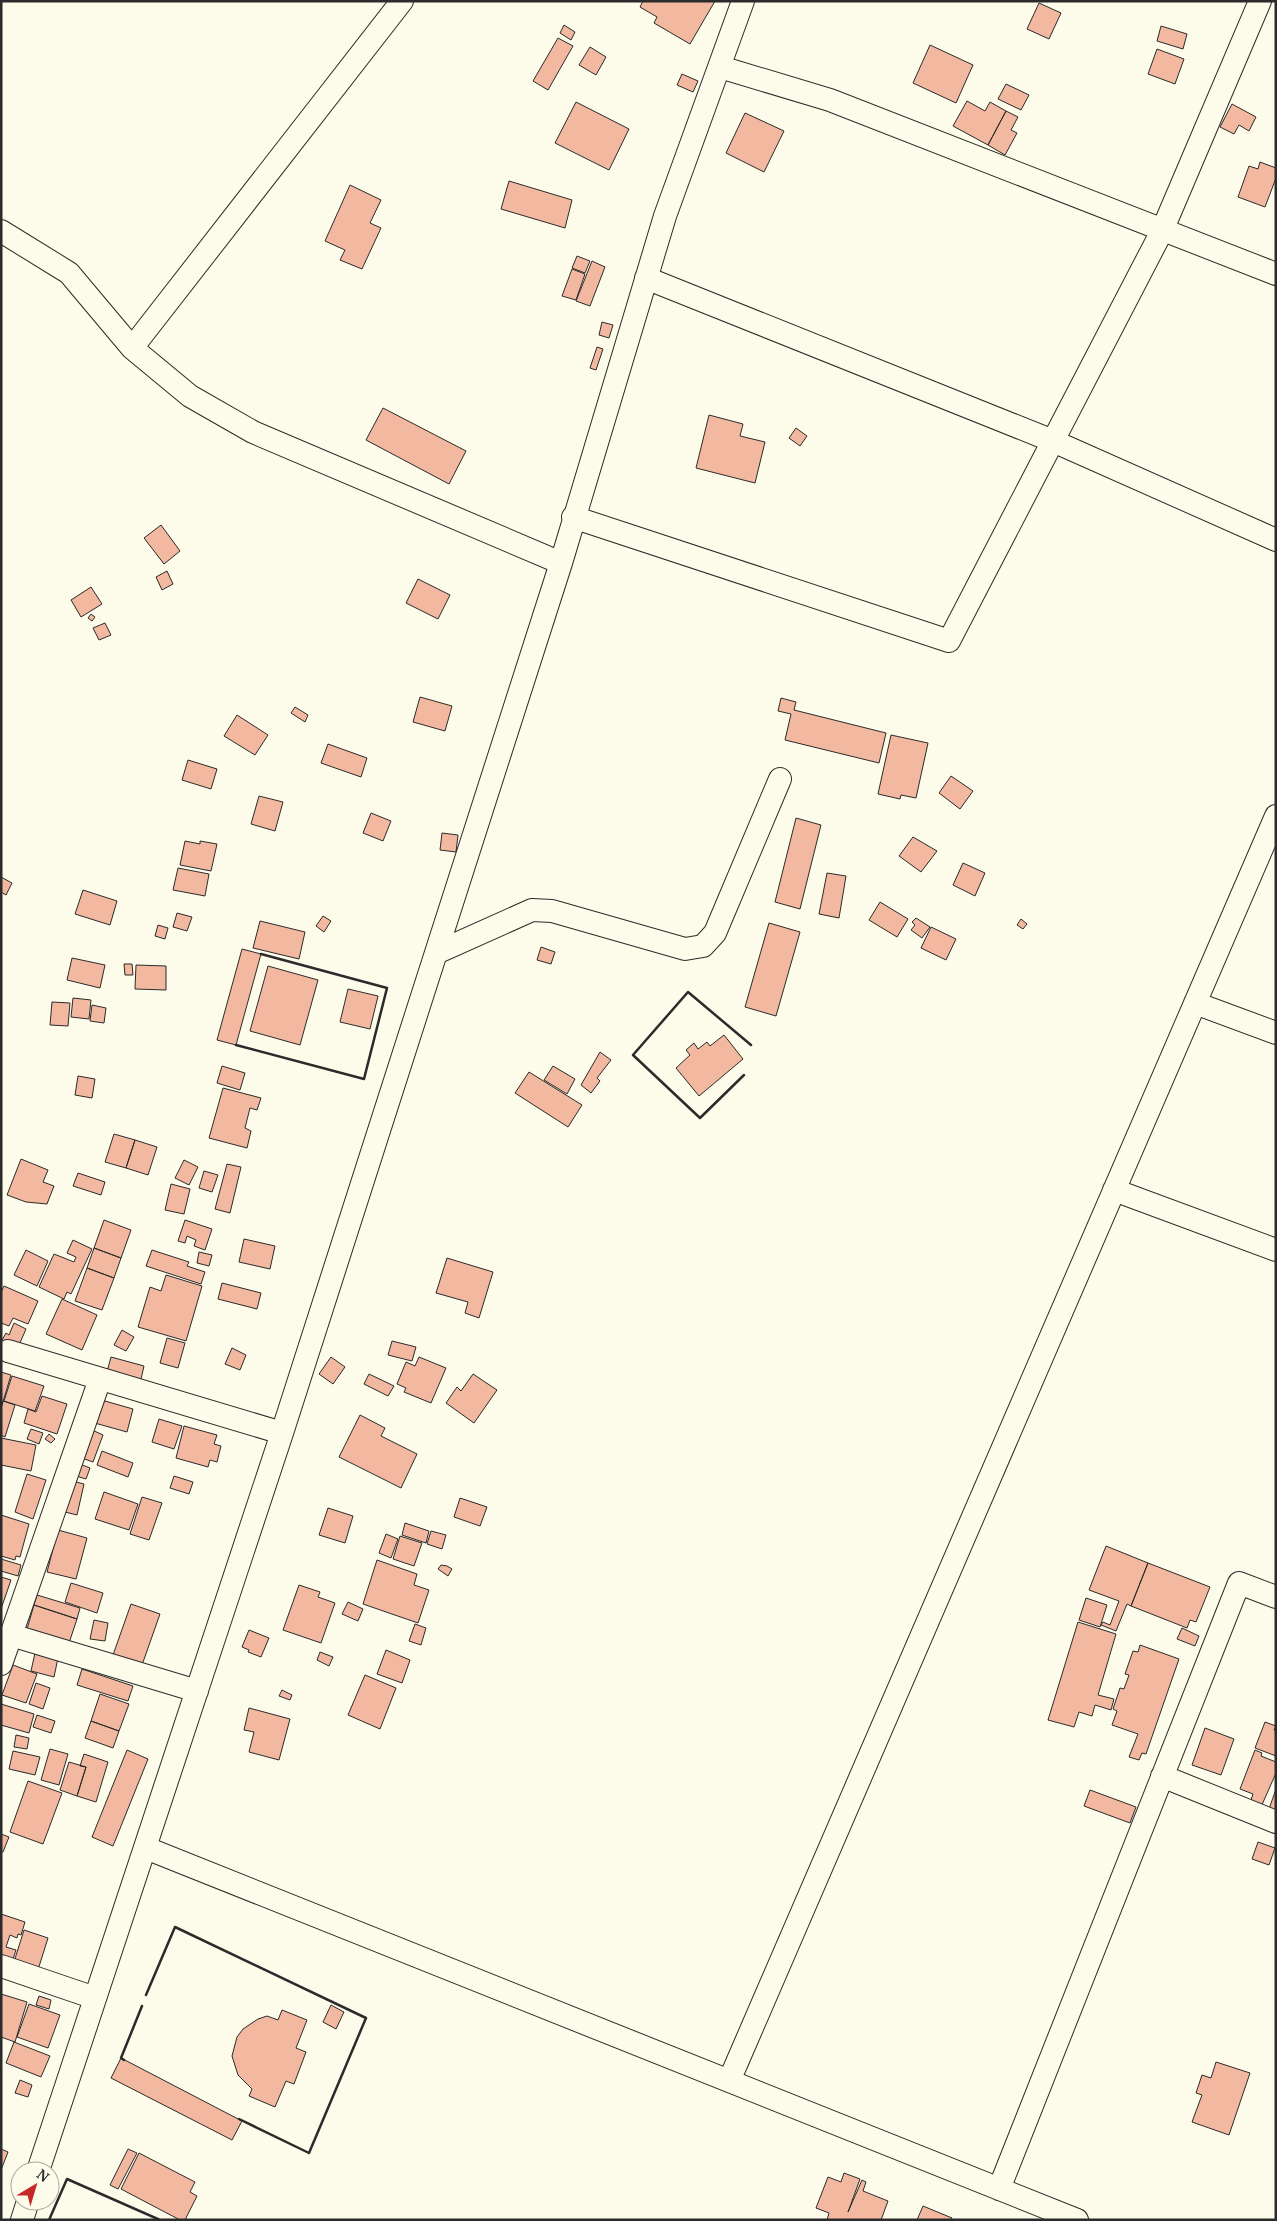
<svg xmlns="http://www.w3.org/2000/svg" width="1277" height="2221" viewBox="0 0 1277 2221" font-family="'Noto Serif',serif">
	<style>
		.building { fill: #f2b8a0; stroke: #2b2b2b }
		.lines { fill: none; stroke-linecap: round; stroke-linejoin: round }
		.minor-casing { stroke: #2b2b2b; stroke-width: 24 }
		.minor { stroke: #fdfbea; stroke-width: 22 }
		.wall { stroke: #2b2b2b; stroke-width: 2.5 }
	</style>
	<rect width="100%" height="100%" fill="#fdfbea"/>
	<!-- building -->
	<path class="building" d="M 643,1 L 715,1 L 690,44 L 654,23 L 657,17 L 640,7 Z
		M 1039,3 L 1061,13 L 1049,39 L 1027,29 Z
		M 564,25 L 575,32 L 571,40 L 560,33 Z
		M 1161,26 L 1187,34 L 1183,49 L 1157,41 Z
		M 558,38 L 573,46 L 548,90 L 533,81 Z
		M 930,45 L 973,65 L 956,103 L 913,83 Z
		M 590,47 L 606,57 L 596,75 L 579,65 Z
		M 1157,49 L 1184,59 L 1175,84 L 1148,74 Z
		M 682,74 L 698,81 L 693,92 L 677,85 Z
		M 1006,84 L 1029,95 L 1021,110 L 998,99 Z
		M 967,101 L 985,111 L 990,102 L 1006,111 L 988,145 L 953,126 Z
		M 576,102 L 629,129 L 609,170 L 555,143 Z
		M 1232,104 L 1256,117 L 1249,131 L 1239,125 L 1234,134 L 1220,127 Z
		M 1006,111 L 1018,117 L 1011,130 L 1017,133 L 1005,155 L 988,145 Z
		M 745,113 L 784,131 L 764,172 L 726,153 Z
		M 1260,162 L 1276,168 L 1276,178 L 1265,207 L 1238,197 L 1249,166 L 1258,169 Z
		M 509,181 L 572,200 L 565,228 L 501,209 Z
		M 350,185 L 381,200 L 370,223 L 381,228 L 362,269 L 340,260 L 345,250 L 325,241 Z
		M 577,256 L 590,261 L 585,273 L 572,268 Z
		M 592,261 L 605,267 L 590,306 L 576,301 Z
		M 572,269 L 585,274 L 576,300 L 562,296 Z
		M 602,322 L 613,325 L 609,338 L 599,335 Z
		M 597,347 L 603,349 L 596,370 L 590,368 Z
		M 383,408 L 466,451 L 449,484 L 366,440 Z
		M 709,415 L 743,424 L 740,436 L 765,442 L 755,483 L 696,468 Z
		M 796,428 L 807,436 L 800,446 L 789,438 Z
		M 161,525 L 180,551 L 164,564 L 144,538 Z
		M 167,571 L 173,584 L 162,590 L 156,577 Z
		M 418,579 L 450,595 L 438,619 L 406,603 Z
		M 91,587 L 102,604 L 81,617 L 71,600 Z
		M 91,614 L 95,617 L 92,621 L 88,618 Z
		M 105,623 L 111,635 L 99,640 L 93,628 Z
		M 420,697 L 452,706 L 445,731 L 413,722 Z
		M 781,698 L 796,702 L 794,710 L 886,733 L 879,763 L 785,740 L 791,714 L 778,711 Z
		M 295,707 L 308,715 L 305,722 L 291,713 Z
		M 237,715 L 268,735 L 255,755 L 224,736 Z
		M 891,735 L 928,743 L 916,798 L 901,795 L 900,799 L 878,794 Z
		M 328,744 L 367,758 L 361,777 L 321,763 Z
		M 188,760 L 217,769 L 211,789 L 182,780 Z
		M 951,776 L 973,791 L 960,809 L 939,793 Z
		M 259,796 L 283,802 L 275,831 L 251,824 Z
		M 371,813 L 391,821 L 383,841 L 363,833 Z
		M 796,818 L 821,825 L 800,909 L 775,902 Z
		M 442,833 L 458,835 L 456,852 L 440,850 Z
		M 913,837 L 937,851 L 921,872 L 899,856 Z
		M 185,841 L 200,844 L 200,841 L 217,844 L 211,871 L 180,865 Z
		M 963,863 L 985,873 L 975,896 L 953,885 Z
		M 178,868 L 209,874 L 205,896 L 173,890 Z
		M 827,873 L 846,876 L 839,918 L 819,914 Z
		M 1,877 L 12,883 L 6,895 L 1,892 Z
		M 83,890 L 117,901 L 110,925 L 75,914 Z
		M 880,902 L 908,919 L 897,937 L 869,920 Z
		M 177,913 L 192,917 L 187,931 L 173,927 Z
		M 323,916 L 331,921 L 324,932 L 316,926 Z
		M 916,918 L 930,927 L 922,938 L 911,930 L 915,925 L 912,922 Z
		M 1021,919 L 1027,924 L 1023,929 L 1017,925 Z
		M 260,921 L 305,932 L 299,959 L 253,948 Z
		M 769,923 L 800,932 L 776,1016 L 745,1007 Z
		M 158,925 L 168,928 L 165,939 L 155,936 Z
		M 931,927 L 956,939 L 946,960 L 921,948 Z
		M 541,947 L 555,952 L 551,964 L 537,960 Z
		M 242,949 L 261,954 L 236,1045 L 217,1040 Z
		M 72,958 L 105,965 L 100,988 L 67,980 Z
		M 124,964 L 132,964 L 133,975 L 125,975 Z
		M 136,965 L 166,966 L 166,990 L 135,989 Z
		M 268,966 L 318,980 L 300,1045 L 250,1031 Z
		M 348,989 L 378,996 L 370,1029 L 340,1022 Z
		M 73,998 L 91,1000 L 89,1019 L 71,1017 Z
		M 52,1002 L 70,1003 L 68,1026 L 50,1025 Z
		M 92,1005 L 106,1008 L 104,1023 L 90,1021 Z
		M 724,1035 L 743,1059 L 699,1096 L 676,1068 L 690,1055 L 686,1050 L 694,1043 L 698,1049 L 707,1042 L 710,1046 Z
		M 600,1052 L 611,1060 L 597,1078 L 600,1081 L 591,1093 L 581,1085 Z
		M 222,1066 L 245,1073 L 240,1090 L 217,1083 Z
		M 553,1066 L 575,1079 L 567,1094 L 544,1080 Z
		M 529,1072 L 582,1105 L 568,1127 L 515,1093 Z
		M 78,1076 L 95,1079 L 92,1098 L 75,1095 Z
		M 223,1088 L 261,1098 L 257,1110 L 250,1108 L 245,1128 L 251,1131 L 247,1148 L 209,1138 Z
		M 114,1134 L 135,1140 L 126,1168 L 105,1162 Z
		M 135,1140 L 157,1147 L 148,1175 L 126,1168 Z
		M 21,1159 L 48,1170 L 43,1182 L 54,1186 L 47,1204 L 26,1202 L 7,1195 Z
		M 184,1160 L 198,1167 L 189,1185 L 175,1178 Z
		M 227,1164 L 241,1167 L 230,1213 L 215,1209 Z
		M 204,1171 L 218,1175 L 212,1192 L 199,1188 Z
		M 78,1173 L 105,1182 L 101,1195 L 73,1186 Z
		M 171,1184 L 190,1189 L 184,1214 L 165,1210 Z
		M 104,1220 L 131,1230 L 121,1258 L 94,1248 Z
		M 185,1220 L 212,1229 L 205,1250 L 194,1246 L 196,1240 L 187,1236 L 185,1243 L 178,1241 Z
		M 244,1239 L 275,1246 L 270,1269 L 239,1262 Z
		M 73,1240 L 92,1249 L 71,1294 L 67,1292 L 64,1299 L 39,1287 L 54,1254 L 74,1262 L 76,1257 L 67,1253 Z
		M 94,1248 L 121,1258 L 114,1278 L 87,1268 Z
		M 26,1250 L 48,1261 L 37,1286 L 14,1275 Z
		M 152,1250 L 189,1262 L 187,1266 L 205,1272 L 201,1284 L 146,1266 Z
		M 199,1252 L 212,1255 L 209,1266 L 197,1263 Z
		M 447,1258 L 493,1272 L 479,1318 L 465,1313 L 468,1302 L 436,1293 Z
		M 87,1268 L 114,1278 L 102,1310 L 75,1301 Z
		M 166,1275 L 202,1286 L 186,1341 L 138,1327 L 150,1287 L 161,1291 Z
		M 222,1283 L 261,1293 L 257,1309 L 218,1299 Z
		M 4,1286 L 38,1301 L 28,1324 L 13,1318 L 9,1326 L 1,1323 L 1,1292 Z
		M 62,1299 L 97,1315 L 82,1350 L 46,1334 Z
		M 14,1323 L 26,1329 L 16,1352 L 1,1342 L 6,1333 L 9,1335 Z
		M 122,1330 L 134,1337 L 126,1351 L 114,1345 Z
		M 167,1338 L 185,1343 L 178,1368 L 160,1363 Z
		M 392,1341 L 416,1347 L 412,1361 L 388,1355 Z
		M 232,1348 L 246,1355 L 240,1370 L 225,1364 Z
		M 111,1357 L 144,1366 L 139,1388 L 105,1379 Z
		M 331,1357 L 345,1367 L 333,1384 L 319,1374 Z
		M 419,1357 L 446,1368 L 431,1403 L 404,1392 L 406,1388 L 397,1384 L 406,1362 L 415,1366 Z
		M 1,1372 L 11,1375 L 2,1405 L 1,1405 Z
		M 369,1374 L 394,1386 L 388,1396 L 364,1384 Z
		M 473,1374 L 497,1390 L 474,1423 L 446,1403 L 457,1387 L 461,1391 Z
		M 12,1376 L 44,1386 L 35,1411 L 4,1401 Z
		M 42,1396 L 67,1404 L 57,1434 L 24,1423 L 28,1409 L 36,1412 Z
		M 98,1399 L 133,1409 L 127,1432 L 91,1422 Z
		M 3,1401 L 15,1405 L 5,1437 L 1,1435 L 1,1408 Z
		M 360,1415 L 385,1428 L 381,1436 L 417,1454 L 401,1488 L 339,1457 Z
		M 159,1419 L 182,1426 L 174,1449 L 152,1442 Z
		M 184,1426 L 217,1435 L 214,1444 L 221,1446 L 217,1462 L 210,1460 L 208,1467 L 176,1458 Z
		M 31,1429 L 43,1433 L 39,1444 L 27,1439 Z
		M 90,1429 L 103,1435 L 93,1462 L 79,1457 Z
		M 49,1434 L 55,1439 L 51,1443 L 45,1439 Z
		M 1,1438 L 36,1445 L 31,1471 L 1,1465 Z
		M 102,1451 L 133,1463 L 128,1477 L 97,1465 Z
		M 80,1464 L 90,1468 L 86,1479 L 76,1476 Z
		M 27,1474 L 46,1480 L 33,1519 L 15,1512 Z
		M 174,1476 L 193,1482 L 189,1494 L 170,1488 Z
		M 72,1481 L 84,1484 L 77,1515 L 65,1512 Z
		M 104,1492 L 138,1504 L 129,1530 L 95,1519 Z
		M 142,1497 L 162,1503 L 149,1540 L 130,1534 Z
		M 460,1498 L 487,1507 L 480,1526 L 454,1517 Z
		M 328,1508 L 353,1516 L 345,1543 L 319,1535 Z
		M 1,1515 L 29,1524 L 20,1557 L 16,1556 L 15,1560 L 1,1556 Z
		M 405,1523 L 429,1531 L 426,1543 L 402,1535 Z
		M 58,1530 L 87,1538 L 76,1579 L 47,1572 Z
		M 431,1531 L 446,1535 L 442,1549 L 427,1544 Z
		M 386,1534 L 398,1539 L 391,1558 L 379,1553 Z
		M 400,1536 L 422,1543 L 414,1566 L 393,1559 Z
		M 1106,1546 L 1148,1563 L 1131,1606 L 1127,1604 L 1116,1631 L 1101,1625 L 1103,1622 L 1110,1625 L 1119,1601 L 1089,1590 Z
		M 1,1559 L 21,1565 L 18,1576 L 1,1571 Z
		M 377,1560 L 417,1574 L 414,1585 L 429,1590 L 418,1623 L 363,1604 Z
		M 1148,1563 L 1210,1587 L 1196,1622 L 1190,1620 L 1187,1628 L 1131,1606 Z
		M 441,1565 L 447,1566 L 452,1569 L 448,1576 L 438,1569 Z
		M 1,1577 L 11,1580 L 1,1609 Z
		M 71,1583 L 103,1593 L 97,1613 L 65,1602 Z
		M 299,1585 L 320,1592 L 318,1597 L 335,1603 L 321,1643 L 283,1630 Z
		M 37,1595 L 80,1608 L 77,1619 L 34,1605 Z
		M 1086,1598 L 1107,1605 L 1100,1627 L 1079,1620 Z
		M 348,1602 L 363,1609 L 358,1621 L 342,1614 Z
		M 131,1604 L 160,1614 L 142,1665 L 113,1655 Z
		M 34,1605 L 77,1619 L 69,1643 L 27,1629 Z
		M 94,1620 L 108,1623 L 105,1641 L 90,1639 Z
		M 1078,1622 L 1116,1634 L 1098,1695 L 1114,1699 L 1111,1710 L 1095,1705 L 1092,1716 L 1079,1712 L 1074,1727 L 1048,1720 Z
		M 415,1624 L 426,1628 L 421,1645 L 409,1641 Z
		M 1182,1628 L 1199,1636 L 1195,1646 L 1177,1639 Z
		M 249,1630 L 269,1638 L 261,1657 L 248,1652 L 249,1650 L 242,1647 Z
		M 1140,1645 L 1179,1659 L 1146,1754 L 1142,1753 L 1139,1760 L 1129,1757 L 1138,1734 L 1112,1725 L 1117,1711 L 1113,1709 L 1120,1688 L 1124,1689 L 1129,1675 L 1125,1674 L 1133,1651 L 1138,1652 Z
		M 386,1650 L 410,1660 L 402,1683 L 377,1674 Z
		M 320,1652 L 333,1657 L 329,1666 L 317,1660 Z
		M 35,1653 L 58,1658 L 54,1677 L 31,1671 Z
		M 13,1665 L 37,1674 L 26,1703 L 2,1695 Z
		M 82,1669 L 133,1686 L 128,1701 L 77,1685 Z
		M 365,1675 L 396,1688 L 380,1729 L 348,1715 Z
		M 36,1683 L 50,1688 L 43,1709 L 29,1704 Z
		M 282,1690 L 292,1695 L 290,1700 L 279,1696 Z
		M 100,1694 L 129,1704 L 119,1731 L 91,1721 Z
		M 1,1704 L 34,1714 L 29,1733 L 1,1725 Z
		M 249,1708 L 290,1719 L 279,1760 L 249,1752 L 254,1732 L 244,1730 Z
		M 37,1715 L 55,1721 L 51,1733 L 33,1727 Z
		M 91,1721 L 119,1731 L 113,1748 L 85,1738 Z
		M 1265,1722 L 1276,1726 L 1274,1730 L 1276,1731 L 1276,1756 L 1255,1748 Z
		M 1205,1728 L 1234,1739 L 1221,1775 L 1192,1765 Z
		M 16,1735 L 29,1738 L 27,1749 L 14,1747 Z
		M 50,1749 L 68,1754 L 59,1785 L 41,1780 Z
		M 127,1750 L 148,1759 L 113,1846 L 92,1837 Z
		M 1255,1750 L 1262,1753 L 1261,1756 L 1276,1762 L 1276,1773 L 1261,1807 L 1250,1803 L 1253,1794 L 1240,1789 Z
		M 13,1751 L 40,1757 L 35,1775 L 9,1769 Z
		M 84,1754 L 108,1762 L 96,1802 L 77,1796 L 86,1767 L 80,1766 Z
		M 69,1762 L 86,1767 L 77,1796 L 60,1790 Z
		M 28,1781 L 62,1793 L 43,1844 L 10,1832 Z
		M 1276,1789 L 1276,1812 L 1269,1809 Z
		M 1090,1790 L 1136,1807 L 1130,1823 L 1084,1806 Z
		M 1,1834 L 9,1837 L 3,1852 L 1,1852 Z
		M 1258,1842 L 1275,1848 L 1269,1865 L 1252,1859 Z
		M 1,1914 L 25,1922 L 21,1935 L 18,1934 L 17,1938 L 10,1935 L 6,1947 L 16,1950 L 11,1965 L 1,1962 Z
		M 24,1930 L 48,1938 L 37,1973 L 13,1965 Z
		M 1,1994 L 27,2002 L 15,2042 L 1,2037 Z
		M 39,1996 L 51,2000 L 49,2009 L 36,2005 Z
		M 29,2004 L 60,2015 L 48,2048 L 17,2037 Z
		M 331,2005 L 344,2012 L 336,2029 L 323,2022 Z
		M 282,2010 L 307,2020 L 296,2048 L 306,2052 L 294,2084 L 286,2081 L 275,2107 L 249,2096 L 252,2089 L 238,2075 L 232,2056 L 237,2037 L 243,2029 L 258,2019 L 267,2016 L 278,2020 Z
		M 14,2042 L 50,2056 L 41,2077 L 6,2063 Z
		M 121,2058 L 242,2121 L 232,2140 L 111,2078 Z
		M 1216,2062 L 1250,2073 L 1229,2135 L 1192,2122 L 1202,2095 L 1196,2093 L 1202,2075 L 1211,2078 Z
		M 20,2080 L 32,2085 L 28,2097 L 15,2093 Z
		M 1,2149 L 8,2152 L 1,2170 Z
		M 128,2149 L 137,2153 L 118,2189 L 110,2185 Z
		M 139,2153 L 195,2182 L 190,2192 L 197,2196 L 185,2220 L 180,2220 L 121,2189 Z
		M 844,2173 L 860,2179 L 848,2212 L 862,2180 L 866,2182 L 863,2191 L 888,2201 L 881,2220 L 827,2220 L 829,2213 L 816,2208 L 828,2177 L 841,2182 Z
		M 923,2206 L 952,2218 L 951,2220 L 917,2220 Z"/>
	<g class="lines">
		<!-- minor casing -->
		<g class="minor-casing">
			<path id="minor" d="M 720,67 L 830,100 L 1276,274
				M 1,231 L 69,273 L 132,348 L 190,396 L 253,432 L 561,563
				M 646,278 L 1053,441 L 1276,540
				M 132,348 L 402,1
				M 573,517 L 949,641 L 1162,231 L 1260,1
				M 436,953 L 532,910 L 552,911 L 685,949 L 703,946 L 715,933 L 780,779
				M 1195,1003 L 1276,1033
				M 1114,1190 L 1276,1250
				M 8,1351 L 282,1433
				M 11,1635 L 197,1691
				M 1,1664 L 100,1379
				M 1162,1776 L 1276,1822
				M 146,1848 L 1077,2220
				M 1,1966 L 95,1998
				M 729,2081 L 1276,816
				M 38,2171 L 282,1433 L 561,563 L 665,216 L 743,1
				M 999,2189 L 1239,1583 L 1276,1597
				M 22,2220 L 28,2201"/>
		</g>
		<!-- minor -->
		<use href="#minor" class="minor"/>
		<!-- wall -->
		<path class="wall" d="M 236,1045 L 364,1079 L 387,988 L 261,954
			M 744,1075 L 700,1118 L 633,1055 L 688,992 L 751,1045
			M 146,1995 L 175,1927 L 366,2018 L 309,2153 L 239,2119
			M 124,2060 L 121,2058 L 142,2006
			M 49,2220 L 67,2179 L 160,2220"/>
	</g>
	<!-- border -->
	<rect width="1277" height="2221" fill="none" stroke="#2b2b2b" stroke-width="5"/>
	<!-- north arrow -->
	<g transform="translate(35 2186) rotate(38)"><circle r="24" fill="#fdfbea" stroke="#a9a89e"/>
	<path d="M0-4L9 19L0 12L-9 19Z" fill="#c62828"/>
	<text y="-8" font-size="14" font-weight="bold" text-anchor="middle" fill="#2b2b2b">N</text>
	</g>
</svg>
